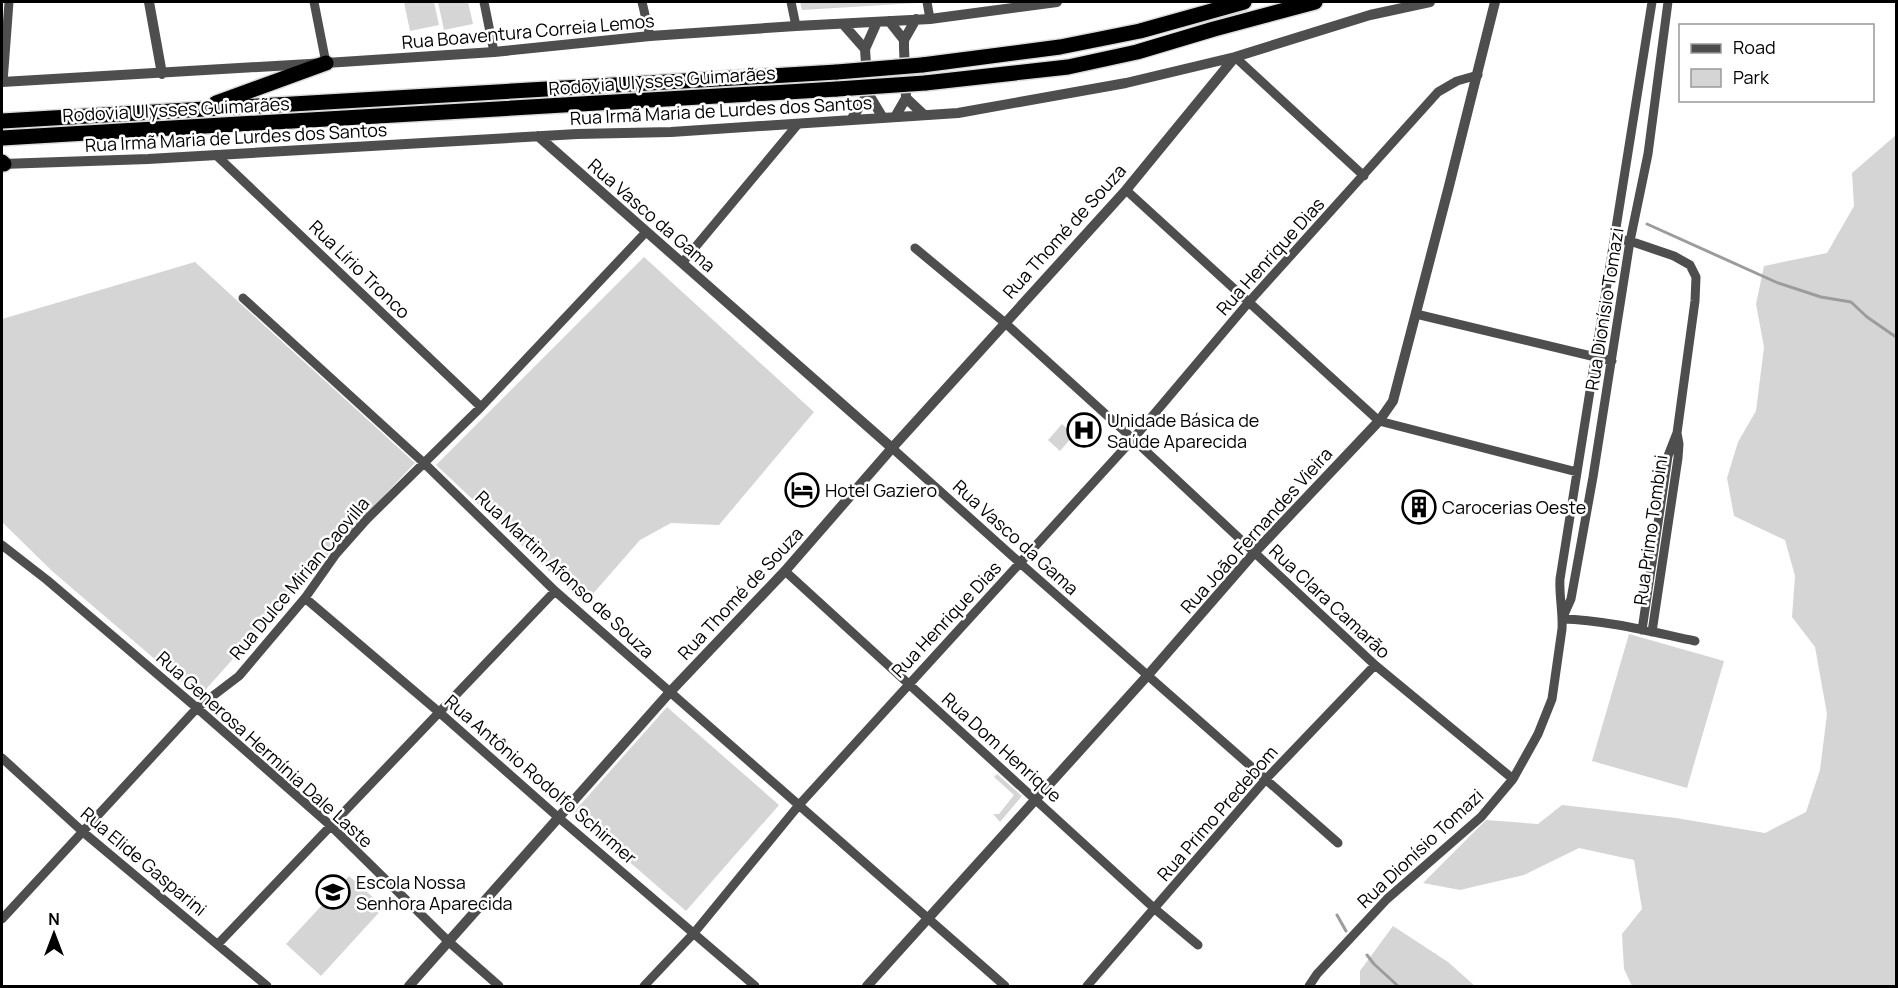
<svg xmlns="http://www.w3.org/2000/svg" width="1898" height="988" viewBox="0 0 1898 988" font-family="Manrope,sans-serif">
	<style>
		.green { fill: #d5d5d5 }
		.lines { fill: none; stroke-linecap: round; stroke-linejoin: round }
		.stream { stroke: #9c9c9c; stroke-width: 3 }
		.trunk-casing { stroke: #dbdbdb; stroke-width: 18 }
		.minor { stroke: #4e4e4e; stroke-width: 9 }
		.tertiary { stroke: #4e4e4e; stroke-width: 10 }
		.trunk { stroke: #000; stroke-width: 15 }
		.trunk-bridge-casing { stroke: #dbdbdb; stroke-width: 18; stroke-linecap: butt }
		.trunk-bridge { stroke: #000; stroke-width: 15 }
		.labels { text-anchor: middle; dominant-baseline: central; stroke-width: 5; stroke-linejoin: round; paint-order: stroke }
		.street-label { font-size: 18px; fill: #000; stroke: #fff }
		.poi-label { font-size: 18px; fill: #000; stroke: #fff; text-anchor: start }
	</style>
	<rect width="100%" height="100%" fill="#fff"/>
	<!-- green -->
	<path class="green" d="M 404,2 L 434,2 L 439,25 L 410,31 Z
		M 438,2 L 468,2 L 473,24 L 444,30 Z
		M 800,2 L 917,2 L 917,3 L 802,10 Z
		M 1896,135 L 1896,986 L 1632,986 L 1624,969 L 1622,934 L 1642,909 L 1634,860 L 1579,848 L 1524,875 L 1460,890 L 1423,883 L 1486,820 L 1538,824 L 1562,805 L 1676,818 L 1765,833 L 1806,812 L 1820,770 L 1827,714 L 1815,647 L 1792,617 L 1795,576 L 1785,540 L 1734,516 L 1727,478 L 1738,442 L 1756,411 L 1764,347 L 1756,304 L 1764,266 L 1827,253 L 1854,206 L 1852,173 Z
		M 644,257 L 814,412 L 719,525 L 671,523 L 640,540 L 584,604 L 436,465 Z
		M 195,262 L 415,463 L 298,586 L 199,697 L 52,571 L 2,522 L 2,319 Z
		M 1062,424 L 1074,435 L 1060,451 L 1048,440 Z
		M 1629,634 L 1724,661 L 1687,788 L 1592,761 Z
		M 667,707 L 779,805 L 686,911 L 573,813 Z
		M 997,774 L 1022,796 L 1000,822 L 993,814 L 999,814 L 1014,795 L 994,777 Z
		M 349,876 L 384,907 L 321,976 L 286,944 Z
		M 1393,926 L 1448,962 L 1475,986 L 1360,986 L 1360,971 Z"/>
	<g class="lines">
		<!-- stream -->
		<path class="stream" d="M 1647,224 L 1778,283 L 1821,297 L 1851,302 L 1867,317 L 1896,337
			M 1337,915 L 1346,931
			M 1367,955 L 1374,964 L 1398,986"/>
		<!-- trunk casing -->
		<g class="trunk-casing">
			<path id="trunk" d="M 922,65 L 1060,47 L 1140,31 L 1244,2
				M 925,83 L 1068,67 L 1137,52 L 1214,29 L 1315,2
				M 216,103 L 326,63
				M 2,121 L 837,72
				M 2,138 L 837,89
				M 2,162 L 4,164"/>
		</g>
		<!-- minor -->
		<path class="minor" d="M 314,2 L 326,63
			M 484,2 L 494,52
			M 642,2 L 650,36
			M 791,2 L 796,26
			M 927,2 L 930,19
			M 1235,57 L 1364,176
			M 3,82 L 9,2
			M 216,155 L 481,407
			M 1126,190 L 1379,421 L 1577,472
			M 1615,239 L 1630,241 L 1674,256 L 1690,265 L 1696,277 L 1695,301 L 1677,433 L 1679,444 L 1678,458 L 1652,632
			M 915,248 L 1004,322 L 1133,439 L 1375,665 L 1513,779
			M 682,263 L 798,124
			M 243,298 L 424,463 L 555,591 L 1005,986
			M 1416,314 L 1612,361
			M 892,448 L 1020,563 L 1338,843
			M 2,545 L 47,580 L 197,708 L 330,825 L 449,942 L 499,986
			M 785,571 L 1155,909 L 1198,945
			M 305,598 L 440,713 L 559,818 L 755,986
			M 1563,617 L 1571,599 L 1593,477 L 1630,241 L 1648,154 L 1668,2
			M 1562,619 C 1607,620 1652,632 1695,641
			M 1642,630 L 1668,456 L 1677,433
			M 2,758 L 83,832 L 267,986
			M 2,919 L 197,708 L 239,676 L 305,598 L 336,554 L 367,519 L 481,407 L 646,232
			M 218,944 L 555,591
			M 644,986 L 694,933 L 799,805 L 1133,439 L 1248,303 L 1438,92 L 1457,81 L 1478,75
			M 1087,986 L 1266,779 L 1375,665
			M 1309,986 L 1317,974 L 1387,899 L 1481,817 L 1513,779 L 1538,734 L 1552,699 L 1562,629 C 1563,612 1559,596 1560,579 L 1652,2"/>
		<!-- tertiary -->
		<path class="tertiary" d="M 149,2 L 162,74
			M 889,21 L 904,40 L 904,47 L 906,98 L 895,117
			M 877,22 L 865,49 L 868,93 L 883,118
			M 843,24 L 865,49
			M 904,40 L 916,19
			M 2,82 L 326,63 L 494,52 L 650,36 L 796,26 L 930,19 L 1057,2
			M 906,98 L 924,115
			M 851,120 L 868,93
			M 538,136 L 892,448
			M 2,164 L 148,159 L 577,134 L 671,132 L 958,113 L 1126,83 L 1235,57 L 1370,15 L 1430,2
			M 409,986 L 670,692 L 785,571 L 892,448 L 1126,190 L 1235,57
			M 867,986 L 1148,675 L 1254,553 L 1379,421 L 1393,401 L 1449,186 L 1495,2"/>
		<!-- trunk -->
		<use href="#trunk" class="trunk"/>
		<!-- trunk-bridge casing -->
		<g class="trunk-bridge-casing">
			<path id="trunk-bridge" d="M 837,72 L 922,65
				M 837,89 L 925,83"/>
		</g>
		<!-- trunk-bridge -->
		<use href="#trunk-bridge" class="trunk-bridge"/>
	</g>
	<!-- icons -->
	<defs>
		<g id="hospital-ring" transform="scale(1.725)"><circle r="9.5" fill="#fff" stroke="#000" stroke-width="1.5"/><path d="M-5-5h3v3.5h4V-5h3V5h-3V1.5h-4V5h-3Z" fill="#000"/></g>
		<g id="hotel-ring" transform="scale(1.725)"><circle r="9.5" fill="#fff" stroke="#000" stroke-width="1.5"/><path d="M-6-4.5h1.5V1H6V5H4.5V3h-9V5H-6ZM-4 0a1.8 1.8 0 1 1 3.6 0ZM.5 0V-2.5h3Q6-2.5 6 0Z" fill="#000"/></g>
		<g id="building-ring" transform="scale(1.725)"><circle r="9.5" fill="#fff" stroke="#000" stroke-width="1.5"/><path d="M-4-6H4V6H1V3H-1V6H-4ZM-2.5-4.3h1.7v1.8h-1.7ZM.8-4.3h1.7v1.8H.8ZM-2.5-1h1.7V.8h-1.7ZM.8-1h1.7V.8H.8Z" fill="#000"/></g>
		<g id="school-ring" transform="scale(1.725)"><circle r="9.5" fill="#fff" stroke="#000" stroke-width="1.5"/><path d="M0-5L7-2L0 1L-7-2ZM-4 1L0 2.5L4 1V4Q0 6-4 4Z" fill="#000"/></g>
	</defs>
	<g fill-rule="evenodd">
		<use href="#hospital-ring" x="1084" y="430"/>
		<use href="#hotel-ring" x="802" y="490"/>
		<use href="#building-ring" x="1419" y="507"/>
		<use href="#school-ring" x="333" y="892"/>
	</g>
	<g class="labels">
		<!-- street labels -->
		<g class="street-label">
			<text transform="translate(528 31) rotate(-5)">Rua Boaventura Correia Lemos</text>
			<text transform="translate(662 80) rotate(-4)">Rodovia Ulysses Guimarães</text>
			<text transform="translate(176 109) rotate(-3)">Rodovia Ulysses Guimarães</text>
			<text transform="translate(721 110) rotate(-3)">Rua Irmã Maria de Lurdes dos Santos</text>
			<text transform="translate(236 137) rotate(-3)">Rua Irmã Maria de Lurdes dos Santos</text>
			<text transform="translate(652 215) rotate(41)">Rua Vasco da Gama</text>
			<text transform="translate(1064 231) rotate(-48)">Rua Thomé de Souza</text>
			<text transform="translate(1270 256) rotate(-48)">Rua Henrique Dias</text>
			<text transform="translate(360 269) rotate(44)">Rua Lírio Tronco</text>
			<text transform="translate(1604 309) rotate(-81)">Rua Dionísio Tomazi</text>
			<text transform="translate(1256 530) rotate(-48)">Rua João Fernandes Vieira</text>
			<text transform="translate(1650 530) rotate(-82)">Rua Primo Tombini</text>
			<text transform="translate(1016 537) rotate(42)">Rua Vasco da Gama</text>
			<text transform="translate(565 574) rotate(43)">Rua Martim Afonso de Souza</text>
			<text transform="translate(299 578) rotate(-50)">Rua Dulce Mirian Caovilla</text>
			<text transform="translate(740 593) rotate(-47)">Rua Thomé de Souza</text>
			<text transform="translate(1330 601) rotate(43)">Rua Clara Camarão</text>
			<text transform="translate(946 619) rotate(-47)">Rua Henrique Dias</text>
			<text transform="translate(1002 747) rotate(42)">Rua Dom Henrique</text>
			<text transform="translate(265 749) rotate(42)">Rua Generosa Hermínia Dale Laste</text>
			<text transform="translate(541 779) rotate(41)">Rua Antônio Rodolfo Schirmer</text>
			<text transform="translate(1217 813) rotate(-49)">Rua Primo Predebom</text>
			<text transform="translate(1420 848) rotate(-43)">Rua Dionísio Tomazi</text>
			<text transform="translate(144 861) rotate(40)">Rua Elide Gasparini</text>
		</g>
		<!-- poi labels -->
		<g class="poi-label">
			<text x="1107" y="420">Unidade Básica de<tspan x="1107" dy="21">Saúde Aparecida</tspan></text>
			<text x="825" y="490">Hotel Gaziero</text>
			<text x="1442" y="507">Carocerias Oeste</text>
			<text x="356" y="882">Escola Nossa<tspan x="356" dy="21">Senhora Aparecida</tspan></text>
		</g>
	</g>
	<!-- border -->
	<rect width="1898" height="988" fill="none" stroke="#000000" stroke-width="6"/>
	<!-- legend -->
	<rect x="1679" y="24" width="195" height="78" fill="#ffffff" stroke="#999999" stroke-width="1.5"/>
	<rect x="1691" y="44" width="30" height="9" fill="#4e4e4e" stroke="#999999" stroke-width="1.5"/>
	<text x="1733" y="54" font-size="18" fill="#000000">Road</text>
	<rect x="1691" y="69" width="30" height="18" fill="#d5d5d5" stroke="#999999" stroke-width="1.5"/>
	<text x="1733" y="84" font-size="18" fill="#000000">Park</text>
	<!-- north arrow -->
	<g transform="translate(54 934)" stroke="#ffffff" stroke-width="4.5" paint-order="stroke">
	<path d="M0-4.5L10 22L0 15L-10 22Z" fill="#000000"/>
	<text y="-9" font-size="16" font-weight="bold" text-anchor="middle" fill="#000000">N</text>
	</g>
</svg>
